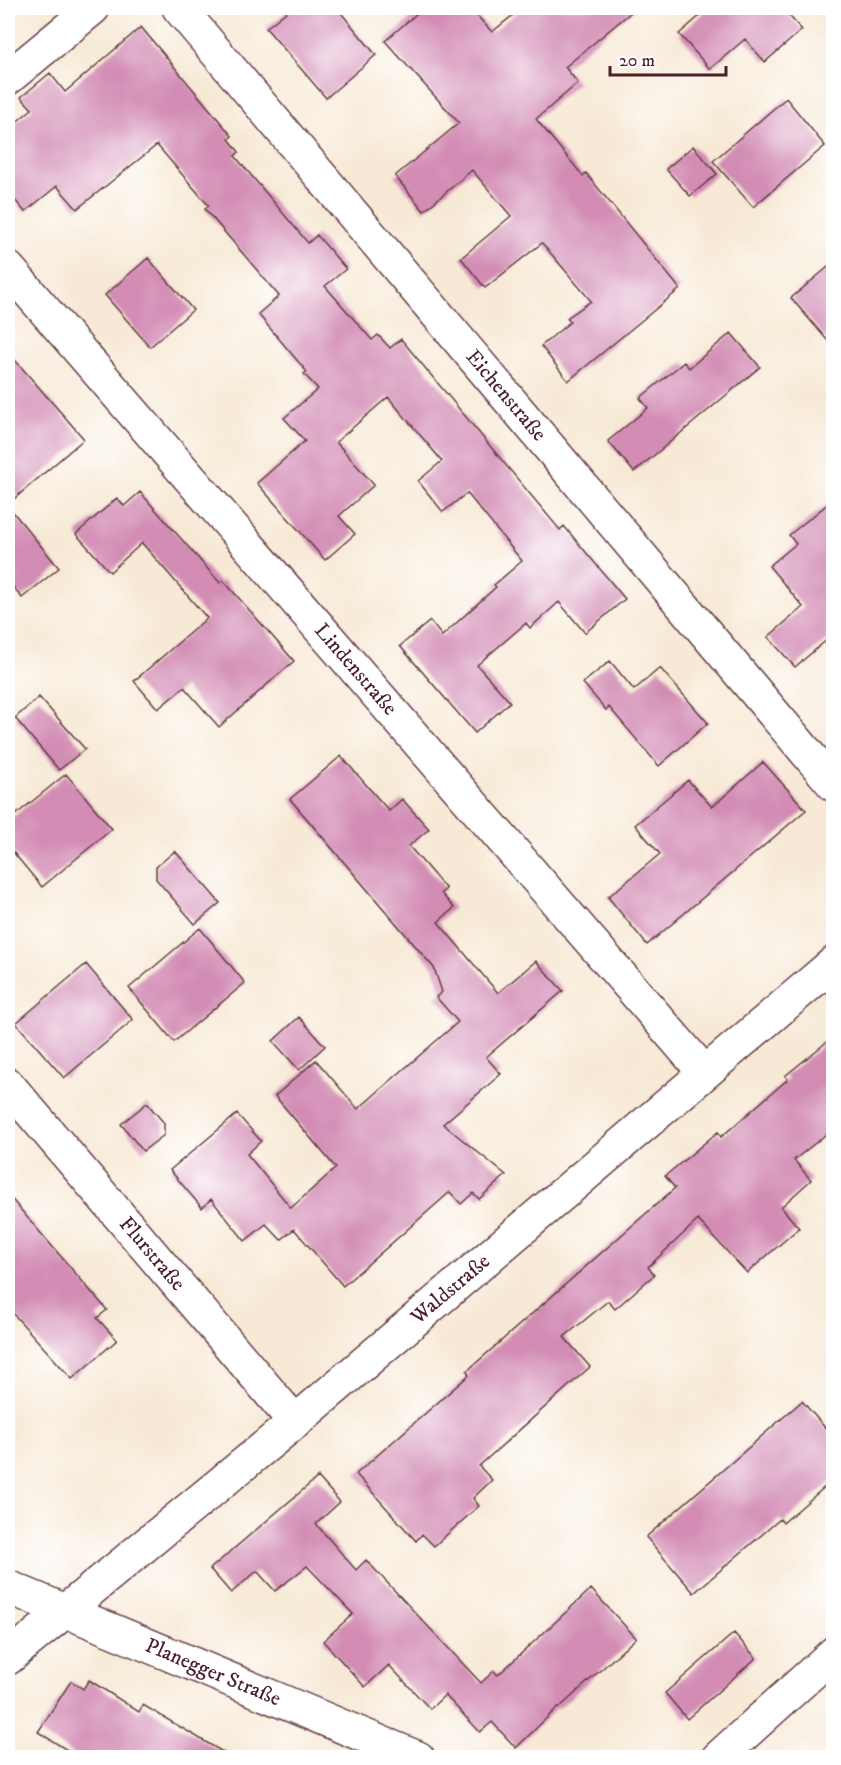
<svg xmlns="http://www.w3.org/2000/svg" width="841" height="1765" viewBox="0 0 841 1765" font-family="'IM FELL DW Pica',serif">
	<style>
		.building { fill: #d38db5 }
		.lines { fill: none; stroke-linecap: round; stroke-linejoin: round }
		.street-casing { stroke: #643d45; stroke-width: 36 }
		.secondary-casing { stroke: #643d45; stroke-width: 36 }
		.street { stroke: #fff; stroke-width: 33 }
		.secondary { stroke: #fff; stroke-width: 33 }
		.labels { text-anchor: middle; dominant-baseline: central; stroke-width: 5; stroke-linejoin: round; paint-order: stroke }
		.street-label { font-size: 21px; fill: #4a1f2b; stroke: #fff }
	</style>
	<rect width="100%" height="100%" fill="#fff"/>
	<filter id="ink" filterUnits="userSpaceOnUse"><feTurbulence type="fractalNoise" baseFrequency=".0167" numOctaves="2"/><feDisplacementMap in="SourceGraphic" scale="12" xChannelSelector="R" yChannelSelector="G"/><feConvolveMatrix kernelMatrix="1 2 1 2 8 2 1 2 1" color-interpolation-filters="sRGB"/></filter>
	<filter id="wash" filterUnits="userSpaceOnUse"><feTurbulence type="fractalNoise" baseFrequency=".008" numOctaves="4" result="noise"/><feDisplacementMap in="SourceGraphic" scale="24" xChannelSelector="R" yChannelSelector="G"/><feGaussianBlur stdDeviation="1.35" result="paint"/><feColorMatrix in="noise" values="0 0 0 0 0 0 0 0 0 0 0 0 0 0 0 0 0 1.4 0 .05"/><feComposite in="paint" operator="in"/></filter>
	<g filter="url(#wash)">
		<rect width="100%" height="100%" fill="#f7e9d6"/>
		<g id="blocks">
			<!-- building -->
			<path class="building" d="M 291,8 L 337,8 L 376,55 L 326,98 L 266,28 Z
				M 423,8 L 470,8 L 492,32 L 522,8 L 636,8 L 565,67 L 578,83 L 536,119 L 583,176 L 586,173 L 680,289 L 568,381 L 541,346 L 570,322 L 567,318 L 591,301 L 542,243 L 485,288 L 461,258 L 511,216 L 472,170 L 424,211 L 395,176 L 459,123 L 385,41 Z
				M 709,8 L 782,8 L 802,30 L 765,62 L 745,39 L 710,69 L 679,34 Z
				M 141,27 L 232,136 L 229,139 L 239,152 L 235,156 L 308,243 L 317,235 L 346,269 L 325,286 L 372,340 L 378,335 L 390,348 L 401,339 L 560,530 L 564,526 L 625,599 L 585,633 L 559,602 L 530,628 L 526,623 L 477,665 L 510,702 L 475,733 L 400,646 L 430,621 L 442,636 L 496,587 L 494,585 L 522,561 L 467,493 L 443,512 L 418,481 L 442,461 L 388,397 L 336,442 L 374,485 L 339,516 L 355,534 L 325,560 L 257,483 L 305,441 L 284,418 L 318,389 L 304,374 L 307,372 L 258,314 L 279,296 L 205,209 L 209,206 L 157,145 L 77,209 L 57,186 L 25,212 L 8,192 L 8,129 L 32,109 L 21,97 L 50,73 L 65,92 Z
				M 786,98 L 825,146 L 753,207 L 713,161 Z
				M 693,146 L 717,174 L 690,196 L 666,169 Z
				M 148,258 L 193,310 L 150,347 L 105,295 Z
				M 834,262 L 834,348 L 791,298 Z
				M 731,333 L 760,367 L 634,472 L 608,441 L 648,408 L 640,398 L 684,362 L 689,368 Z
				M 8,352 L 84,439 L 8,504 Z
				M 140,492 L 220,583 L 223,580 L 294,661 L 219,727 L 184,687 L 158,709 L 134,681 L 207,618 L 142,543 L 110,572 L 76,534 L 117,498 L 124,506 Z
				M 834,499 L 834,644 L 829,638 L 795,667 L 768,637 L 803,607 L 769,566 L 796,544 L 789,535 Z
				M 8,506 L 59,568 L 22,598 L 8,580 Z
				M 610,661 L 634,690 L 660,668 L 708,723 L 659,766 L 609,707 L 606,710 L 583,683 Z
				M 39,697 L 85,749 L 59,770 L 15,718 Z
				M 341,756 L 389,811 L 402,799 L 429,829 L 409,846 L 446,889 L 441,893 L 454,908 L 438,922 L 498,993 L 536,961 L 563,991 L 486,1057 L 501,1074 L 443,1124 L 506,1175 L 479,1199 L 473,1193 L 461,1204 L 450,1192 L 343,1286 L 294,1229 L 281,1240 L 266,1224 L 245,1241 L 211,1199 L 202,1208 L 170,1170 L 237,1114 L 261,1141 L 247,1154 L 291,1208 L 336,1168 L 275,1096 L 316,1060 L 358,1109 L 458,1022 L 436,997 L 442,992 L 434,968 L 290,799 Z
				M 763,762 L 806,810 L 647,945 L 608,897 L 660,854 L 635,825 L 688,780 L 712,807 Z
				M 66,774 L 112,829 L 42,887 L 8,846 L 8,821 Z
				M 175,851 L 220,903 L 195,924 L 156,879 L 156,867 Z
				M 200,928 L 245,983 L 174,1042 L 129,988 Z
				M 86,964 L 133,1020 L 64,1078 L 16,1023 Z
				M 299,1017 L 325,1046 L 299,1070 L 273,1041 Z
				M 834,1036 L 834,1128 L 794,1160 L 811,1180 L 781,1207 L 799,1228 L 747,1273 L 698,1220 L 648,1267 L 654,1275 L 615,1309 L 608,1301 L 564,1337 L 590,1367 L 479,1466 L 492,1480 L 473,1498 L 479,1506 L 434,1546 L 422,1534 L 416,1541 L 356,1474 L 469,1375 L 467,1371 L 675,1188 L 665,1176 L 718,1132 L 721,1137 L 788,1079 L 785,1076 Z
				M 147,1103 L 164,1123 L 164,1135 L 143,1151 L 121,1124 Z
				M 8,1195 L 107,1310 L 97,1318 L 117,1340 L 72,1379 L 8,1308 Z
				M 802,1401 L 834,1438 L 834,1479 L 783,1523 L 780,1519 L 694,1593 L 646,1537 Z
				M 318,1477 L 340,1502 L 316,1524 L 356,1570 L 366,1560 L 481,1683 L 494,1671 L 498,1675 L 591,1589 L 636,1638 L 559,1708 L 558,1707 L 516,1748 L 492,1722 L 480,1732 L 445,1695 L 430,1709 L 389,1665 L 365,1687 L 323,1641 L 353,1614 L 307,1566 L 275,1591 L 257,1571 L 231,1593 L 210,1569 Z
				M 734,1633 L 756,1658 L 687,1719 L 665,1693 Z
				M 89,1680 L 139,1712 L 143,1705 L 233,1758 L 80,1758 L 38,1732 L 71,1681 L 83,1689 Z"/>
		</g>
	</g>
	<g filter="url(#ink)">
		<use href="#blocks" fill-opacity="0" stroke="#643d45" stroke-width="1.5"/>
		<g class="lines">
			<!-- street casing -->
			<g class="street-casing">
				<g id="street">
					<path id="s1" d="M 179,8 L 834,785"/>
					<path d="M 8,78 L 93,8"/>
					<path id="s2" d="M 8,268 L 704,1072"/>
					<path id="s3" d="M 8,1085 L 295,1422"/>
					<path id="s4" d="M 8,1658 L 295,1422 L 834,963"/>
					<path d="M 718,1758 L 834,1653"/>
				</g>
			</g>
			<!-- secondary casing -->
			<g class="secondary-casing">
				<g id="secondary">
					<path id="s5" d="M 8,1587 L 418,1758"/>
				</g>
			</g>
			<!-- street -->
			<use href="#street" class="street"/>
			<!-- secondary -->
			<use href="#secondary" class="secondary"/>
		</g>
	</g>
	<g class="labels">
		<!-- street labels -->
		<g class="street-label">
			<text stroke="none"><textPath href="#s1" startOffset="507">Eichenstraße</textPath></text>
			<text stroke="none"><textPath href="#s2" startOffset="531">Lindenstraße</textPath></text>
			<text stroke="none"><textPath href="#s3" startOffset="222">Flurstraße</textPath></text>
			<text stroke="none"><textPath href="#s4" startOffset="576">Waldstraße</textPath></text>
			<text stroke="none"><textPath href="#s5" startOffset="222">Planegger Straße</textPath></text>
		</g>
	</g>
	<!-- margin -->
	<rect width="841" height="1765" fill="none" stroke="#fff" stroke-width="30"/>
	<!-- scale -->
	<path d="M610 66v9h116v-9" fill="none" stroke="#4a1f2b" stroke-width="3"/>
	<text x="619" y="66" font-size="18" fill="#4a1f2b" stroke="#ffffff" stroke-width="4.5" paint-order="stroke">20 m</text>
</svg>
